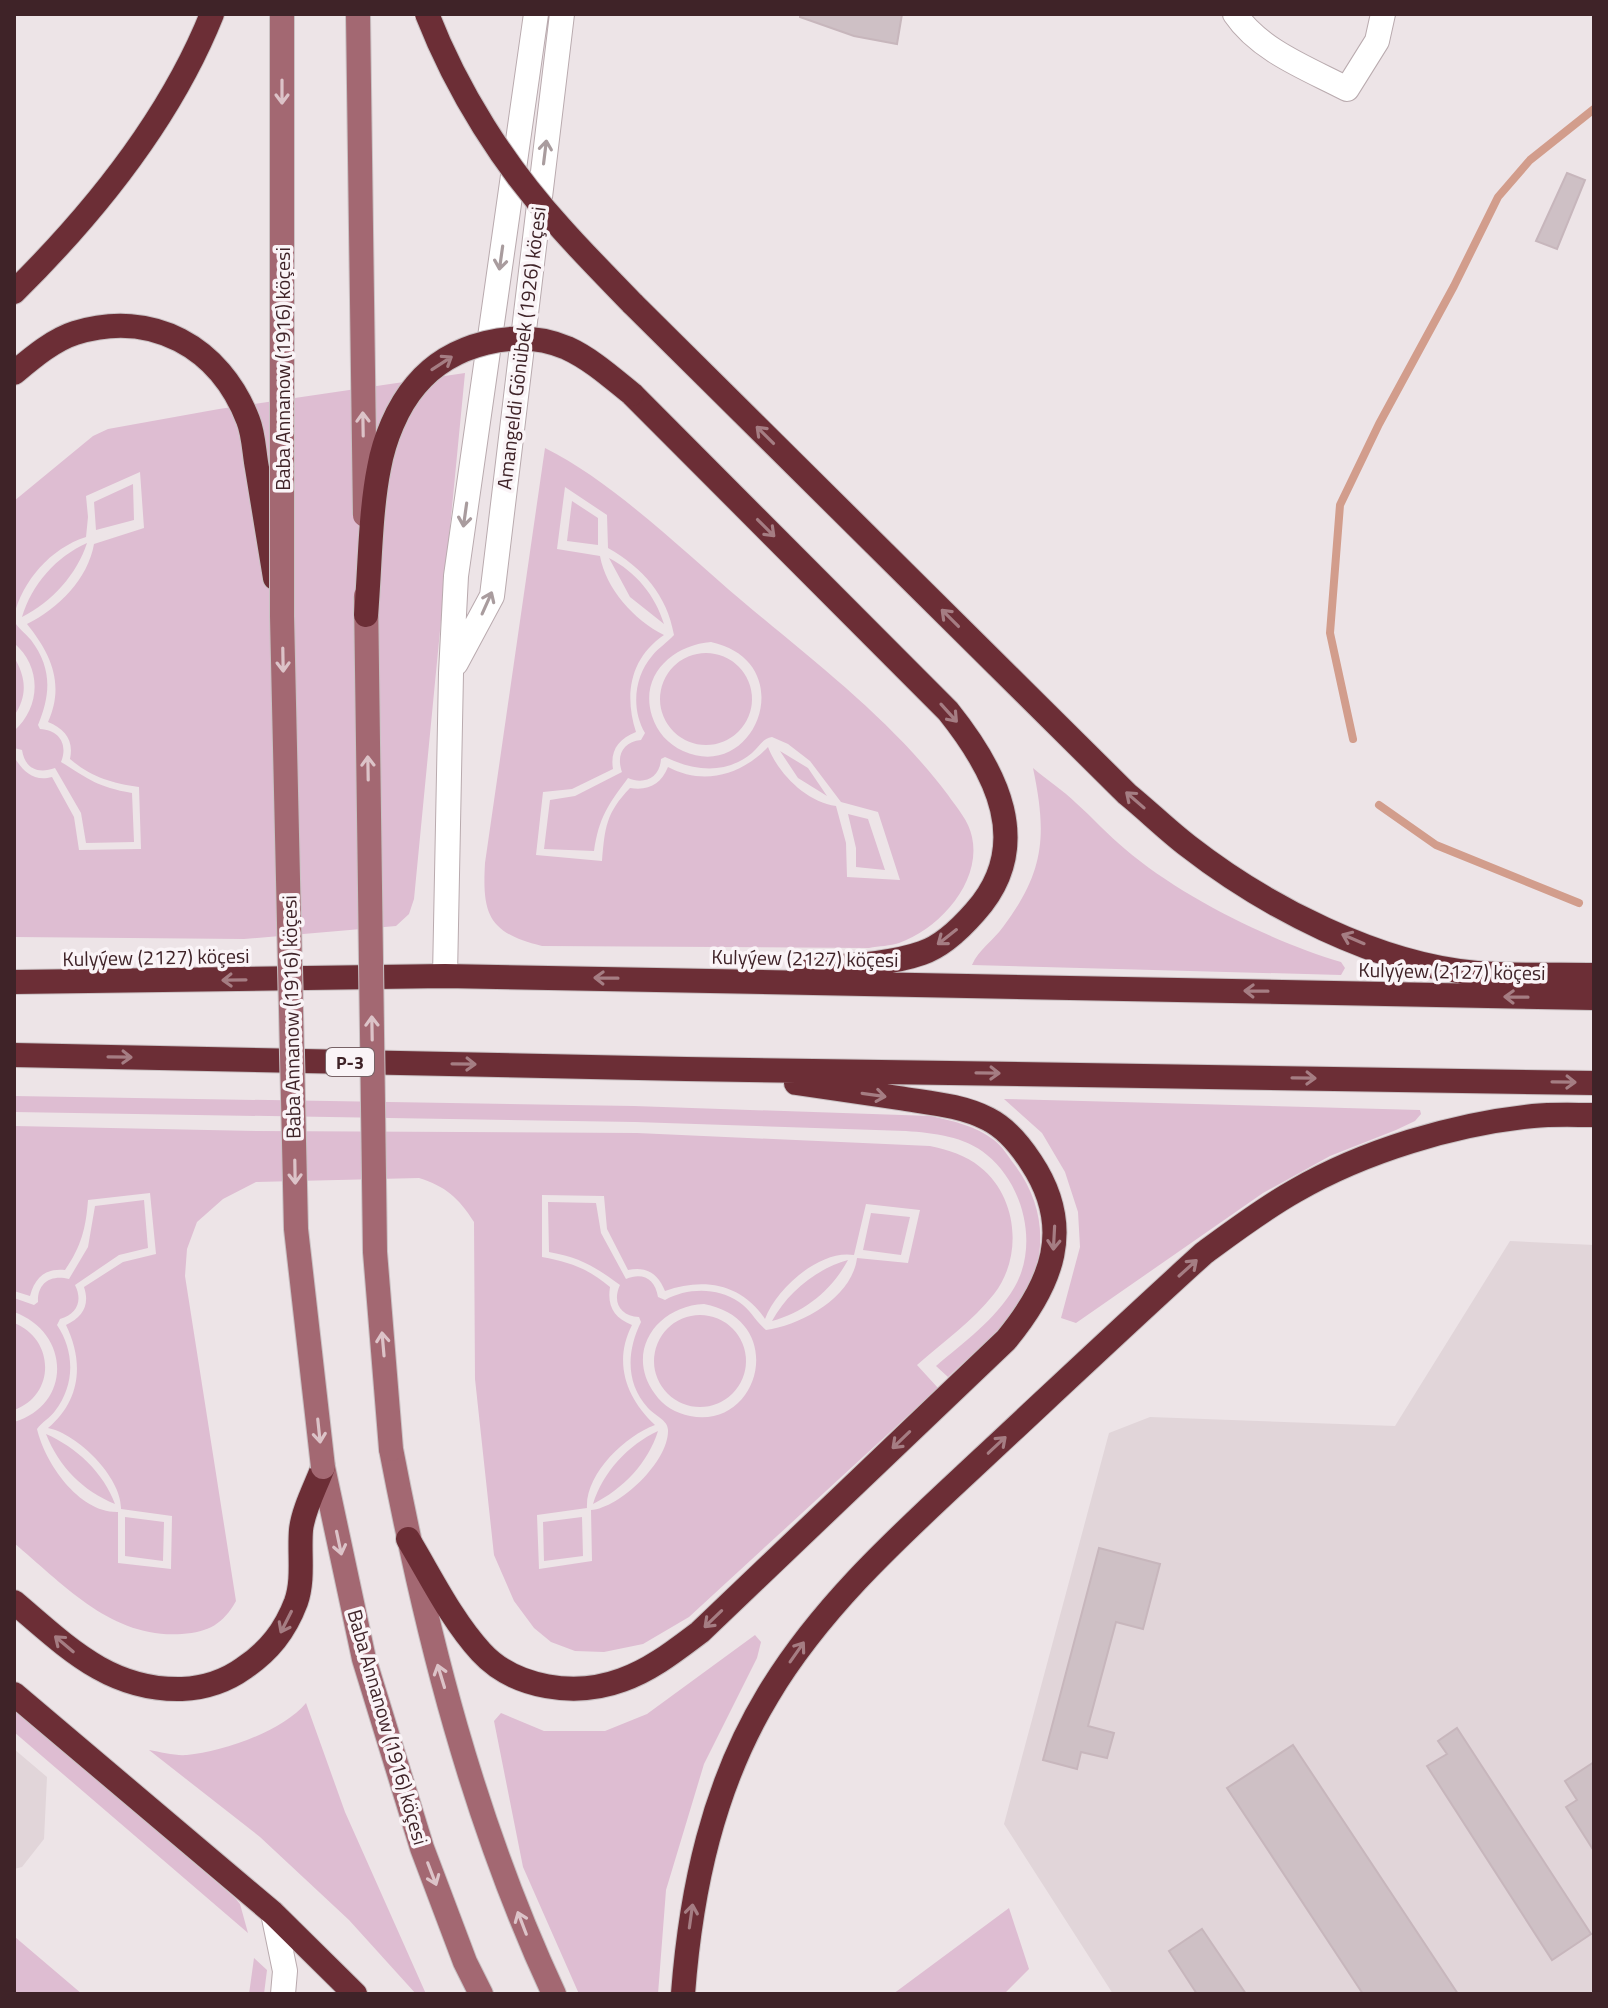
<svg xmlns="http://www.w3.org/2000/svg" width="1608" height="2008" viewBox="0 0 1608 2008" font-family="'Titillium Web',sans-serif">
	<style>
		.built { fill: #e1d5d9 }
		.green { fill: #debdd2; fill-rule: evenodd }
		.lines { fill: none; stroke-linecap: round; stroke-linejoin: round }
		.stream { stroke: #d29d8c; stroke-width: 8 }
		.building { fill: #cec0c5; stroke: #c7b6bc; stroke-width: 2 }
		.minor-casing { stroke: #b9aaae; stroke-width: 26 }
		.major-casing { stroke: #c9c1c3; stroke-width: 26 }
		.highway-casing { stroke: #c9c1c3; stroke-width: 26 }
		.minor { stroke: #fff; stroke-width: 24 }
		.major { stroke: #a36872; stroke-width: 24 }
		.highway { stroke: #6c2e36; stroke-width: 24 }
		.major-bridge-casing { stroke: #c9c1c3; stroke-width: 26; stroke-linecap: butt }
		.highway-bridge-casing { stroke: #c9c1c3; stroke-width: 26; stroke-linecap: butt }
		.major-bridge { stroke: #a36872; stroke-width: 24 }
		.highway-bridge { stroke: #6c2e36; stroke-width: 24 }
		.oneway { stroke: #dcc3c8 }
		.oneway2 { stroke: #a99c9e }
		.oneway3 { stroke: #a57d83 }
		.labels { text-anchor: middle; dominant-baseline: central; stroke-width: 7; stroke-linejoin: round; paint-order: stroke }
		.shield { fill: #faf4f7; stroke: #776266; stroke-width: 2 }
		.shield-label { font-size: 18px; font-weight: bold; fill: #3f2328 }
		.street-label { font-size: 20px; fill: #3f2328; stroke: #faf4f7 }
	</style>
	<rect width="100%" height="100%" fill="#ede4e7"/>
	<!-- built -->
	<path class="built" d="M 1510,1241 L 1594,1245 L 1594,1994 L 1113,1994 L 1004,1824 L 1109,1433 L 1150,1417 L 1395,1426 Z
		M 14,1749 L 47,1777 L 44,1839 L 22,1867 L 14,1869 Z"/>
	<!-- green -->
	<path class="green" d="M 465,373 L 414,899 L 409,914 L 396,926 L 244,939 L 14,937 L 14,757 C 23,771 33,782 52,777 L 74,817 L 79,850 L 141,849 L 139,787 C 111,783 91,777 70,759 C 74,740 65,729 48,722 C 65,684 51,654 27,624 C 58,609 88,579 94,544 L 144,528 L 140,472 L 86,496 L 88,517 L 86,537 C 51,548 22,581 14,616 L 14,501 L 93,436 L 108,429 L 219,409 Z
		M 545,448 C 612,481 683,551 741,600 C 813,661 891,719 948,795 C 957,808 969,821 972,837 C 982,882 939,929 899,943 C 890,946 879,946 869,948 L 542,946 C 489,933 482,915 485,863 ZM 565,487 L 607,515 L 608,548 C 643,568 667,595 674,635 C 668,642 658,648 652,656 C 634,677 631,709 645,733 L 641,740 C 623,742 616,755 622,772 L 575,796 L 550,800 L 544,849 L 594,851 C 599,817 608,805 628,778 C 644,785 660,778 661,759 L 665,757 C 694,771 725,775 752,753 C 760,746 762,739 772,737 L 788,744 L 810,761 L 841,802 L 878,812 L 900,880 L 847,877 L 846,843 L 836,806 C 806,802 778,773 768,747 C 741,775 704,786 668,767 C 661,784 649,791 630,788 C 606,813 605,827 602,861 L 536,855 L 543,792 L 572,789 L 613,769 C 610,751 618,739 636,732 C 624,695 630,658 664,635 C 634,620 606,589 600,556 L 557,549 ZM 711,642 C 802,662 756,784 683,751 C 668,744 657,732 652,716 C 639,675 673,645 711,642 Z
		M 133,484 L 134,520 L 96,530 L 94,502 Z
		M 572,501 L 598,518 L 598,545 L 567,541 Z
		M 87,543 C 77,574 52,602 22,617 C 32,584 56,557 87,543 Z
		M 609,558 C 636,572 655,595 664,624 L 630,597 Z
		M 14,621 C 18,628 25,633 31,640 C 52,668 51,694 38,725 L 40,729 C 60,730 68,745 61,762 C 89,779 97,787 132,793 L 134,842 L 86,843 L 81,813 L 55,768 C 38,774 25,769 22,750 L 14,748 L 14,731 C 41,707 42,667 14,643 Z
		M660 699a46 46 0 1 1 92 0a46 46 0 1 1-92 0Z
		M 14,657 C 26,677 28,696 14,716 Z
		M 780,751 L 808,768 L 827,796 L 798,778 Z
		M 1033,768 C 1047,780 1063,790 1076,803 C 1093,818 1108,835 1125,849 C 1181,897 1271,941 1341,962 L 1345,968 L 1341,975 L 972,965 C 979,949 993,941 1003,927 C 1045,871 1047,835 1033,768 Z
		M 848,814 L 868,819 L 885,870 L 856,867 L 856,848 Z
		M 14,1096 L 634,1106 L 931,1116 C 953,1121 976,1126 994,1140 C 1002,1146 1008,1156 1014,1164 C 1043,1202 1049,1248 1027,1291 C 1009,1325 975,1351 948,1377 L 936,1366 C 964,1342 995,1320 1014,1288 C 1039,1246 1024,1185 987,1155 C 965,1136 933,1133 906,1131 L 635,1122 L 14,1112 Z
		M 1004,1099 L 1420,1110 L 1421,1114 L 1415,1121 L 1396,1130 L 1330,1156 L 1263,1193 L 1076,1323 L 1061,1318 L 1080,1247 L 1078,1212 L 1065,1172 L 1042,1133 Z
		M 14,1126 L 257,1131 L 637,1133 L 930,1146 C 948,1150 966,1155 980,1167 C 1018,1197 1023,1257 994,1294 C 973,1321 943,1342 917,1365 L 938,1388 L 689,1617 L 643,1644 L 604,1652 L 575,1651 L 551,1642 L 534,1628 L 514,1601 L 494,1555 L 475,1379 L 474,1222 C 459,1198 445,1186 419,1178 L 256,1182 L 223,1199 L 197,1222 L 187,1249 L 185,1276 L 236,1601 C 223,1624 209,1632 182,1634 C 112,1639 64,1585 14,1543 L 14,1422 C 73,1404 70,1332 14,1312 L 14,1298 L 34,1305 L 38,1302 C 37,1283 51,1274 69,1279 L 88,1247 L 95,1206 L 144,1200 L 148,1248 L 119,1255 L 75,1285 C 83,1301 77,1314 60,1319 L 57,1325 C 75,1352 75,1385 55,1411 C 50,1418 42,1422 37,1429 C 45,1463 79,1513 118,1512 L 118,1563 L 171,1569 L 172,1516 L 121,1509 C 122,1478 78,1434 48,1428 C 81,1400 84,1362 66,1325 C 83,1317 90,1305 84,1287 L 123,1262 L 156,1254 L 150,1193 L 88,1200 C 86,1228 81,1247 65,1270 C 46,1268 35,1277 30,1296 L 14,1291 ZM 542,1195 L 604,1196 L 607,1229 L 628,1270 C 647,1266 658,1274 665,1291 C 704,1277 742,1284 765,1319 C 776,1289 820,1249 854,1255 L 866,1204 L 920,1210 L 908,1263 L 857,1258 C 852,1298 801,1325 766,1330 C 756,1322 750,1309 739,1302 C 717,1287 687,1288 665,1300 L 658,1297 C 655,1279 643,1272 626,1279 L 601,1233 L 596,1203 L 548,1202 L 549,1252 C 581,1258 594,1266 620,1285 C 612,1302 620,1316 639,1317 L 641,1322 C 627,1350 625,1383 648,1408 C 654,1415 668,1420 668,1430 C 669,1461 620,1508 591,1510 L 592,1561 L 539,1569 L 537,1515 L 587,1508 C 585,1474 625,1436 655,1425 C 626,1398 613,1362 632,1325 C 614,1318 607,1306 610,1287 C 589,1269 570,1262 542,1257 ZM 704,1304 C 789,1320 760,1430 690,1416 C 676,1413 663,1406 655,1394 C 624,1352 657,1306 704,1304 Z
		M 871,1213 L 910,1217 L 901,1255 L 863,1250 Z
		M 848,1260 C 832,1290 805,1312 772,1321 C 788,1292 816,1269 848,1260 Z
		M654 1361a46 46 0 1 1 92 0a46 46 0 1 1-92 0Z
		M 14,1323 C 55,1339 56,1395 14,1410 Z
		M 658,1431 C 648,1463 623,1489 593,1504 C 603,1472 628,1445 658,1431 Z
		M 46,1434 C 76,1447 104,1473 115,1504 C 83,1491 59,1467 46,1434 Z
		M 125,1517 L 164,1522 L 163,1561 L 125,1556 Z
		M 582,1517 L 583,1556 L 544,1561 L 543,1522 Z
		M 755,1635 L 761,1642 L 757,1658 L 704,1764 L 666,1890 L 658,1994 L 579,1994 L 523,1867 L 494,1721 L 501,1713 L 544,1731 L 605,1731 L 647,1714 Z
		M 306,1703 L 345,1812 L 426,1994 L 416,1994 L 349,1920 L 260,1837 L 149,1750 C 161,1752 175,1756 187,1755 C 222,1752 283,1731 306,1703 Z
		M 14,1709 L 235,1898 L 240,1904 L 248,1933 L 14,1732 Z
		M 1009,1908 L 1029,1969 L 1004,1994 L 893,1994 Z
		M 14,1937 L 15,1937 L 82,1994 L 14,1994 Z
		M 254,1958 L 267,1970 L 264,1994 L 249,1994 Z"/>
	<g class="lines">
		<!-- stream -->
		<path class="stream" d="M 1353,739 L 1330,633 L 1340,505 L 1379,424 L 1454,286 L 1498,197 L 1530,160 L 1594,109
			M 1379,805 L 1436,845 L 1579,903"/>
	</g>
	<!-- building -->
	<path class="building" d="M 800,14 L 902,14 L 897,44 L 854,36 L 800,17 Z
		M 1567,173 L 1585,180 L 1557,249 L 1536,241 Z
		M 1099,1548 L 1160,1564 L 1143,1629 L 1116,1622 L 1088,1726 L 1114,1733 L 1107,1758 L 1081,1752 L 1077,1769 L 1043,1760 Z
		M 1457,1728 L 1591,1934 L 1552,1960 L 1427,1766 L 1447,1754 L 1438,1741 Z
		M 1293,1745 L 1458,1994 L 1363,1994 L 1227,1788 Z
		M 1594,1762 L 1594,1851 L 1566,1807 L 1577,1800 L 1565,1781 Z
		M 1202,1929 L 1246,1994 L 1197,1994 L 1169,1951 Z"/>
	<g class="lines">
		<!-- minor casing -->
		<g class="minor-casing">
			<path id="minor" d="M 1235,14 C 1260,51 1309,69 1347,89 L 1377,41 L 1383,14
				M 456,663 L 492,596 L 562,14
				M 445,976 L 451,673 L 456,576 L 536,14
				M 273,1913 L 285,1971 L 283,1994"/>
		</g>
		<!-- major casing -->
		<g class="major-casing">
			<path id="major" d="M 391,1449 C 427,1637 473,1820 554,1994
				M 323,1467 L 364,1659 L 422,1848 L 465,1962 L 481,1994"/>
		</g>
		<!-- highway casing -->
		<g class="highway-casing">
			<path id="highway" d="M 14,292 C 94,213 170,119 212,14
				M 632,303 L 1127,794 C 1148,811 1167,830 1188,846 C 1265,906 1378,965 1477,973 C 1516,976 1555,974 1594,975
				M 14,373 C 32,358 53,340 75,333 C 152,309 220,347 248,420 C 254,435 254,453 257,468 C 263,505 269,541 275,578
				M 632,394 L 948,711 C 996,771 1035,845 975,912 C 961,928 943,946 922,953 C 885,966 841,965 802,968
				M 14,982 L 445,976 L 1594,998
				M 14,1055 L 686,1069 L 1594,1083
				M 408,1539 C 431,1577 451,1619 481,1652 C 515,1689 576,1697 622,1680 C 651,1670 676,1650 700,1632 L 1006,1340 C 1052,1284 1075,1228 1031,1162 C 1020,1145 1006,1128 988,1119 C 961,1105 929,1103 899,1098 C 864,1093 830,1088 796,1083
				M 14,1602 C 66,1646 109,1691 182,1689 C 204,1688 226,1681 244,1668 C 269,1651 285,1631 296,1602 C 304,1579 299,1554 301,1530 C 303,1510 316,1486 323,1467
				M 14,1694 L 273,1913 L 355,1994
				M 683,1994 C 691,1889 713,1786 768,1695 C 823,1603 905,1531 983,1458 C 1056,1390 1129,1321 1204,1253 C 1234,1231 1263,1209 1295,1191 C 1364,1151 1454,1124 1533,1116 C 1553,1114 1574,1115 1594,1115"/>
		</g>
		<!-- minor -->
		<use href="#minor" class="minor"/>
		<!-- major -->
		<use href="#major" class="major"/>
		<!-- highway -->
		<use href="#highway" class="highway"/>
		<!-- major-bridge casing -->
		<g class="major-bridge-casing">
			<path id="major-bridge" d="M 282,14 L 282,616 L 296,1229 L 323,1467
				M 358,14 L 365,515
				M 366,596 L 375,1252 L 391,1449"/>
		</g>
		<!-- highway-bridge casing -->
		<g class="highway-bridge-casing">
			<path id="highway-bridge" d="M 427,14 C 457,91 504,166 560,227 C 583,253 608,278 632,303
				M 366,615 C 370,569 370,513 379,468 C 384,440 397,407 416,385 C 451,343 517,327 567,348 C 591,359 611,377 632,394"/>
		</g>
		<!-- major-bridge -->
		<use href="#major-bridge" class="major-bridge"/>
		<!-- highway-bridge -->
		<use href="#highway-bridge" class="highway-bridge"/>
	</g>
	<!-- one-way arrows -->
	<defs><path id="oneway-shaft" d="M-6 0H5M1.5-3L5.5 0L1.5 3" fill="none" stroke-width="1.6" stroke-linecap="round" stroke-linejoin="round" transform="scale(2)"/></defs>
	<g class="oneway">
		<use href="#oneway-shaft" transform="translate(282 92) rotate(90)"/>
		<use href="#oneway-shaft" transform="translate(363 424) rotate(-91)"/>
		<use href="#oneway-shaft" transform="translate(283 660) rotate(89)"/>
		<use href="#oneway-shaft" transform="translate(368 768) rotate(-91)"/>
		<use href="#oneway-shaft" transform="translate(372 1028) rotate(-91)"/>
		<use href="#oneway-shaft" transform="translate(295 1172) rotate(89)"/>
		<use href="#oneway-shaft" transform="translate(383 1344) rotate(-95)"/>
		<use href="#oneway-shaft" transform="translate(319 1431) rotate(84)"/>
		<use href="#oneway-shaft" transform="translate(339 1543) rotate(78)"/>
		<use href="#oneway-shaft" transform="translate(441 1676) rotate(-107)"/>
		<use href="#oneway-shaft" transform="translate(432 1874) rotate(69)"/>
		<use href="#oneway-shaft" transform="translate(522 1923) rotate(-111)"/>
	</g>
	<g class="oneway2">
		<use href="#oneway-shaft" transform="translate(545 152) rotate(-83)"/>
		<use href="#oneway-shaft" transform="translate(501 258) rotate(98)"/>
		<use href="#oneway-shaft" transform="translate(465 515) rotate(98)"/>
		<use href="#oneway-shaft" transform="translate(487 603) rotate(-66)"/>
	</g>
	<g class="oneway3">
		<use href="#oneway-shaft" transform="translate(442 363) rotate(-33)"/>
		<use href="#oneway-shaft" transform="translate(765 435) rotate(-135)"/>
		<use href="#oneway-shaft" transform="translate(766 528) rotate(45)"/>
		<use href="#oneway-shaft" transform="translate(950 618) rotate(-135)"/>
		<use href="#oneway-shaft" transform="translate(949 713) rotate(48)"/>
		<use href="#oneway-shaft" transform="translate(1135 800) rotate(-139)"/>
		<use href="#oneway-shaft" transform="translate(947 937) rotate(142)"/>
		<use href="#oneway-shaft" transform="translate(1353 939) rotate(-157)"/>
		<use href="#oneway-shaft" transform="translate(606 978) rotate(-179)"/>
		<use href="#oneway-shaft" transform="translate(234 980) rotate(179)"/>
		<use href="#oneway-shaft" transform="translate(1256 991) rotate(-179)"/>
		<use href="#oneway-shaft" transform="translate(1516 997) rotate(-179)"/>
		<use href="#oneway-shaft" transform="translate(120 1057) rotate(1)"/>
		<use href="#oneway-shaft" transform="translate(464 1064) rotate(1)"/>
		<use href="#oneway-shaft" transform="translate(988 1073) rotate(1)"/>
		<use href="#oneway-shaft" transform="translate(1304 1078) rotate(1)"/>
		<use href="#oneway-shaft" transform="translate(1564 1082) rotate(1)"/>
		<use href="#oneway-shaft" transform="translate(874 1095) rotate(8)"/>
		<use href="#oneway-shaft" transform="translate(1054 1238) rotate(93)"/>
		<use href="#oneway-shaft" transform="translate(1188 1268) rotate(-42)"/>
		<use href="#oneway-shaft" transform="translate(901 1440) rotate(136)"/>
		<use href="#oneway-shaft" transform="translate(997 1445) rotate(-43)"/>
		<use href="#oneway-shaft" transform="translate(713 1619) rotate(136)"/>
		<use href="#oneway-shaft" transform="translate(286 1622) rotate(117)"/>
		<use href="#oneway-shaft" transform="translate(64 1644) rotate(-140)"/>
		<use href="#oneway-shaft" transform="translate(797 1652) rotate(-55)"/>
		<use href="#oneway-shaft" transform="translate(691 1916) rotate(-82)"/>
	</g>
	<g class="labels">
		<!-- shield labels -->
		<rect class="shield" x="326" y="1048" width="48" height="28" rx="6"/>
		<g class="shield-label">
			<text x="350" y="1062">P-3</text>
		</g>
		<!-- street labels -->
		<g class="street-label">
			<text transform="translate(521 348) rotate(-83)">Amangeldi Gönübek (1926) köçesi</text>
			<text transform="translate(282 369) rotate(-90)">Baba Annanow (1916) köçesi</text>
			<text transform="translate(156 957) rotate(-1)">Kulyýew (2127) köçesi</text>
			<text transform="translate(805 958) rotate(1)">Kulyýew (2127) köçesi</text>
			<text transform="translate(1452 971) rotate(1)">Kulyýew (2127) köçesi</text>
			<text transform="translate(291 1017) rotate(-91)">Baba Annanow (1916) köçesi</text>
			<text transform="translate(388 1727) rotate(74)">Baba Annanow (1916) köçesi</text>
		</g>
	</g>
	<!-- border -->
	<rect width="1608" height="2008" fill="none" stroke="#3f2328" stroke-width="32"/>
</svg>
